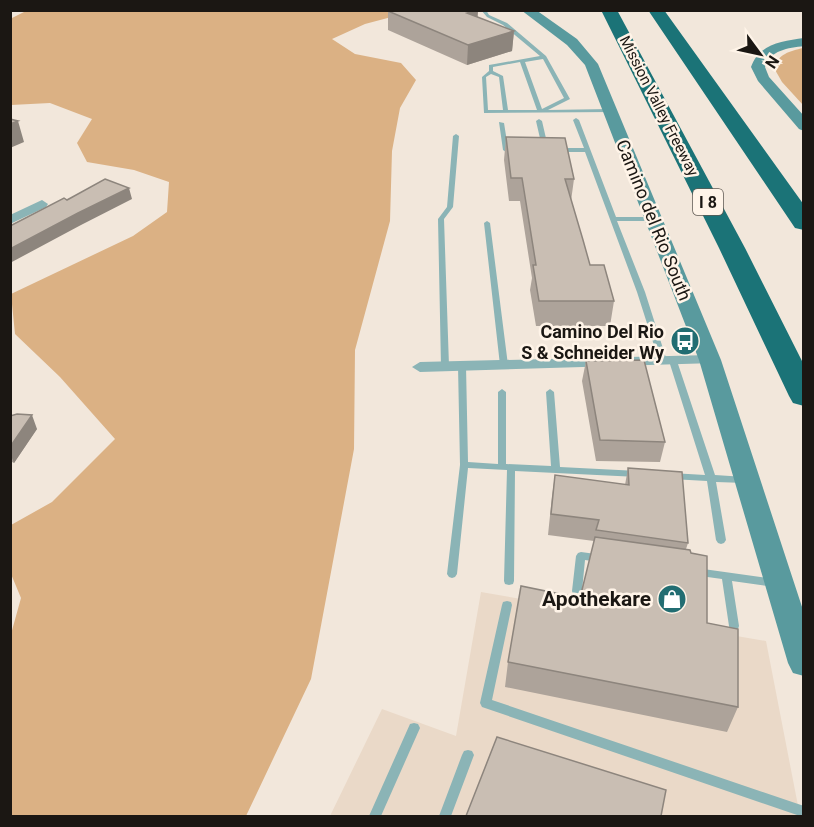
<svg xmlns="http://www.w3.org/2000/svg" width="814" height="827" viewBox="0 0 814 827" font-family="Roboto,sans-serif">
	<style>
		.built { fill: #ead9c8 }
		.green { fill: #dbb184 }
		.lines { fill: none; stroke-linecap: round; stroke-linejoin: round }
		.lane { fill: #8bb4b6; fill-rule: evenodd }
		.street { fill: #8bb4b6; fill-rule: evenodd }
		.secondary { fill: #599a9e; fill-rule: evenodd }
		.highway { fill: #1b7377; fill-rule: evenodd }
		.wall { fill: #ada39a }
		.shaded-wall { fill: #8d857d }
		.building { fill: #c9beb3; stroke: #8d857d; stroke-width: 1.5 }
		.labels { text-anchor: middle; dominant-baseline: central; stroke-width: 5; stroke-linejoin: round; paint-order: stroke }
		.far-street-label { font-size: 15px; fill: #1b1713; stroke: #fff4e8 }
		.shield { fill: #fff4e8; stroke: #5f5953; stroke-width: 1.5 }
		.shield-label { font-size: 16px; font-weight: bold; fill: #1b1713 }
		.street-label { font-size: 18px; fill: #1b1713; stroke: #fff4e8 }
		.poi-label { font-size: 18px; font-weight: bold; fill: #1b1713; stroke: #fff4e8; text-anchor: end }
		.near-poi-label { font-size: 21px; font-weight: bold; fill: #1b1713; stroke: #fff4e8; text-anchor: end }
	</style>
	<rect width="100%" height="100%" fill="#f2e7db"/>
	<!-- built -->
	<path class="built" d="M 481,592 L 766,641 L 800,816 L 330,816 L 382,709 L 456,736 Z"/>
	<!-- green -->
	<path class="green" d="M 28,10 L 414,11 L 365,24 L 332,39 L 355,54 L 401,63 L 416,80 L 400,108 L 392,151 L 390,221 L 355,350 L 354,449 L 311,679 L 246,816 L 11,816 L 11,634 L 21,598 L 11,574 L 11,525 L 52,502 L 115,439 L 60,377 L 15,334 L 11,294 L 133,236 L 167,212 L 169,182 L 134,170 L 87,162 L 77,143 L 92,119 L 50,103 L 11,105 L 10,19 Z
		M 803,48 L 804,48 L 803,105 L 782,82 L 774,68 C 778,54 790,51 803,48 Z"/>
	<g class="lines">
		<!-- lane -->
		<path class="lane" d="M 481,10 L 486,10 L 489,15 L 507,23 L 546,56 L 570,99 L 548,110 L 610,109 L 613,111 L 612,112 L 484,113 L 482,77 L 489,71 L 489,65 L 540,56 L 503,25 L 487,17 ZM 543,59 L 564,98 L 542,109 L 525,62 ZM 520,62 L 537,110 L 508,110 L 503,76 L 493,71 L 493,67 ZM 491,74 L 499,77 L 503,110 L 488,110 L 486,77 Z
			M 576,118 L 579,120 L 616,217 L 653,217 L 656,219 L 653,221 L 617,221 L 645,292 L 667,361 L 666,363 L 663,363 L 659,361 L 637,292 L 585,152 L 558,152 L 555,150 L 558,148 L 584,148 L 573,120 Z
			M 539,119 L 542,121 L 548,147 L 545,149 L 542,147 L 536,121 Z
			M 499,122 L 504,123 L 508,148 L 515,149 L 515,151 L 506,152 L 503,150 Z
			M 456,134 L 459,136 L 453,207 L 444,219 L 449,366 L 445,368 L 441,366 L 438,219 L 447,207 L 453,136 Z
			M 487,221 L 490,223 L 508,365 L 504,367 L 500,365 L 484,223 Z
			M 670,359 L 673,359 L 677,361 L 715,475 L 745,477 L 748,478 L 749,480 L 748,482 L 745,483 L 716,482 L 726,540 L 724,543 L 721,544 L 718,543 L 716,540 L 707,481 L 671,479 L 668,478 L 667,476 L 668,474 L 671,473 L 705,475 L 669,361 Z
			M 459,364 L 465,364 L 466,366 L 468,462 L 498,464 L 498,392 L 502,389 L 506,392 L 506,464 L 551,466 L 546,392 L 550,389 L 554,392 L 560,467 L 638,471 L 641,472 L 642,474 L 641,476 L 638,477 L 515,471 L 514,581 L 513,584 L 509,585 L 505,584 L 504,581 L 507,470 L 468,468 L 457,574 L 455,577 L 452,578 L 449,577 L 447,574 L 460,465 L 458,366 Z
			M 581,552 L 603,555 L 605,558 L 603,561 L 600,562 L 585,560 L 582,591 L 581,594 L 577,595 L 573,594 L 572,591 L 576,556 L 578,553 Z
			M 696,568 L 775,579 L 779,580 L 780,583 L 779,586 L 775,587 L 732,581 L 739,626 L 738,629 L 734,630 L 730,629 L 729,626 L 722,579 L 693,575 L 691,572 L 693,569 Z
			M 507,601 L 511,602 L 512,605 L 492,700 L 804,806 L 804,816 L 800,816 L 482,707 L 480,703 L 502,605 L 503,602 Z
			M 414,723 L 418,724 L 420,728 L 381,816 L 369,816 L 410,724 Z
			M 468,750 L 472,751 L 474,755 L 451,816 L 439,816 L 462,755 L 464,751 Z"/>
		<!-- street -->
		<path class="street" d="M 42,200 L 48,204 L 46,207 L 10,224 L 10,215 Z
			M 710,355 L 715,357 L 718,360 L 715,363 L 420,372 L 412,367 L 420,362 Z"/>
		<!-- secondary -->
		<path class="secondary" d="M 521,10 L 536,10 L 577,39 L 598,64 L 721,360 L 804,613 L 804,676 L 793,673 L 788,663 L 699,360 L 585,65 L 567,45 Z
			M 804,38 L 804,46 C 788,48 770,50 765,67 L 769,77 L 804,116 L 804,131 L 799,129 L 758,81 L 751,67 C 759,44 782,41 804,38 Z"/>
		<!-- highway -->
		<path class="highway" d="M 601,10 L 617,10 L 745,248 L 804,365 L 804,406 L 793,403 L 789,396 L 719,248 Z
			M 648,10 L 664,10 L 804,205 L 804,230 L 795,228 Z"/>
	</g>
	<!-- wall -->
	<path class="wall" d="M 478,10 L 477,17 L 514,31 L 512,51 L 467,65 L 388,30 L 388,11 Z
		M 506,137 L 574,179 L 571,201 L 590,265 L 614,301 L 610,326 L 536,326 L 530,290 L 532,278 L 520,201 L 509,201 L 504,160 Z
		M 586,361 L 665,442 L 660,462 L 596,461 L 582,381 Z
		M 10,416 L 37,429 L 14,463 L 12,462 L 10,463 Z
		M 628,468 L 688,543 L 686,549 L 707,623 L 738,707 L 727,732 L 505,687 L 508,662 L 580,598 L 594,541 L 548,535 L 552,496 L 555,475 L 625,485 Z"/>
	<!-- shaded-wall -->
	<path class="shaded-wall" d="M 478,10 L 477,29 L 467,13 Z
		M 514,31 L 512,51 L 467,65 L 468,45 Z
		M 18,121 L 24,142 L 10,148 L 10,124 Z
		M 129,188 L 132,199 L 81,225 L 10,263 L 10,249 L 78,213 Z
		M 32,415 L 37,429 L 14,463 L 10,453 L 10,447 Z"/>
	<!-- building -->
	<path class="building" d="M 477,10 L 467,13 L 514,31 L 468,45 L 388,11 Z
		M 10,119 L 18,121 L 10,124 Z
		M 506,137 L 565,138 L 574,179 L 565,179 L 583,240 L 590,265 L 604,265 L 614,301 L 539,301 L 533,265 L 536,265 L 522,178 L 511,178 Z
		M 105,179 L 129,188 L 78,213 L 10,249 L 10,226 L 64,198 L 67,200 Z
		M 644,360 L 665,442 L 600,440 L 586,361 Z
		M 17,414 L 32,415 L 10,447 L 10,416 Z
		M 628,468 L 682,472 L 688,543 L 596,530 L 599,520 L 551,514 L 555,475 L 629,485 Z
		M 595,537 L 690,550 L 691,553 L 707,556 L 707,623 L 738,629 L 738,707 L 508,662 L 521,586 L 580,598 Z
		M 497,737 L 666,790 L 661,816 L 466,816 Z"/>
	<!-- icons -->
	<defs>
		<g id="bus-disc" transform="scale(1.5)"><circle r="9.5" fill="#226d72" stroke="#fff4e8"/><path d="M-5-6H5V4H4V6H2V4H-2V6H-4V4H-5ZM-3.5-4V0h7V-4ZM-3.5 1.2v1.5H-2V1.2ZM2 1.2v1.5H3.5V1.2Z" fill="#fff"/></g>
		<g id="shop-disc" transform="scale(1.5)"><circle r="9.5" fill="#226d72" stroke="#fff4e8"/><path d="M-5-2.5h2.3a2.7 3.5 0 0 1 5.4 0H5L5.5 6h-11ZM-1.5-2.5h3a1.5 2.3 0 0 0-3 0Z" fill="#fff"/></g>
	</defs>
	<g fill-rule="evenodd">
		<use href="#bus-disc" x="685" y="341"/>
		<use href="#shop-disc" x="672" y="599"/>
	</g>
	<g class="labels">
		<!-- far-street labels -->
		<g class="far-street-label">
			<text transform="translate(659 106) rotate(63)">Mission Valley Freeway</text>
		</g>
		<!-- shield labels -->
		<rect class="shield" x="693" y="189" width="30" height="26" rx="4.5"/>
		<g class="shield-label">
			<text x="708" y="202">I 8</text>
		</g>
		<!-- street labels -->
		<g class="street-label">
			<text transform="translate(654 220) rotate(68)">Camino del Rio South</text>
		</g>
		<!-- poi labels -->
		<g class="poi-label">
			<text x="664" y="331">Camino Del Rio<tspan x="664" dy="21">S &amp; Schneider Wy</tspan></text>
		</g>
		<!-- near-poi labels -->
		<g class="near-poi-label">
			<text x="651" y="599">Apothekare</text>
		</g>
	</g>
	<!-- border -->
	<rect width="814" height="827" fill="none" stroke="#1b1713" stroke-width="24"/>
	<!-- north arrow -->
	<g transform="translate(760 54) rotate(123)" stroke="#fff4e8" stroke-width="4.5" paint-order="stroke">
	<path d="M0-4.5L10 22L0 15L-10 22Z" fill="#1b1713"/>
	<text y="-9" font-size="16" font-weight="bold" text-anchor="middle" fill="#1b1713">N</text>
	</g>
</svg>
